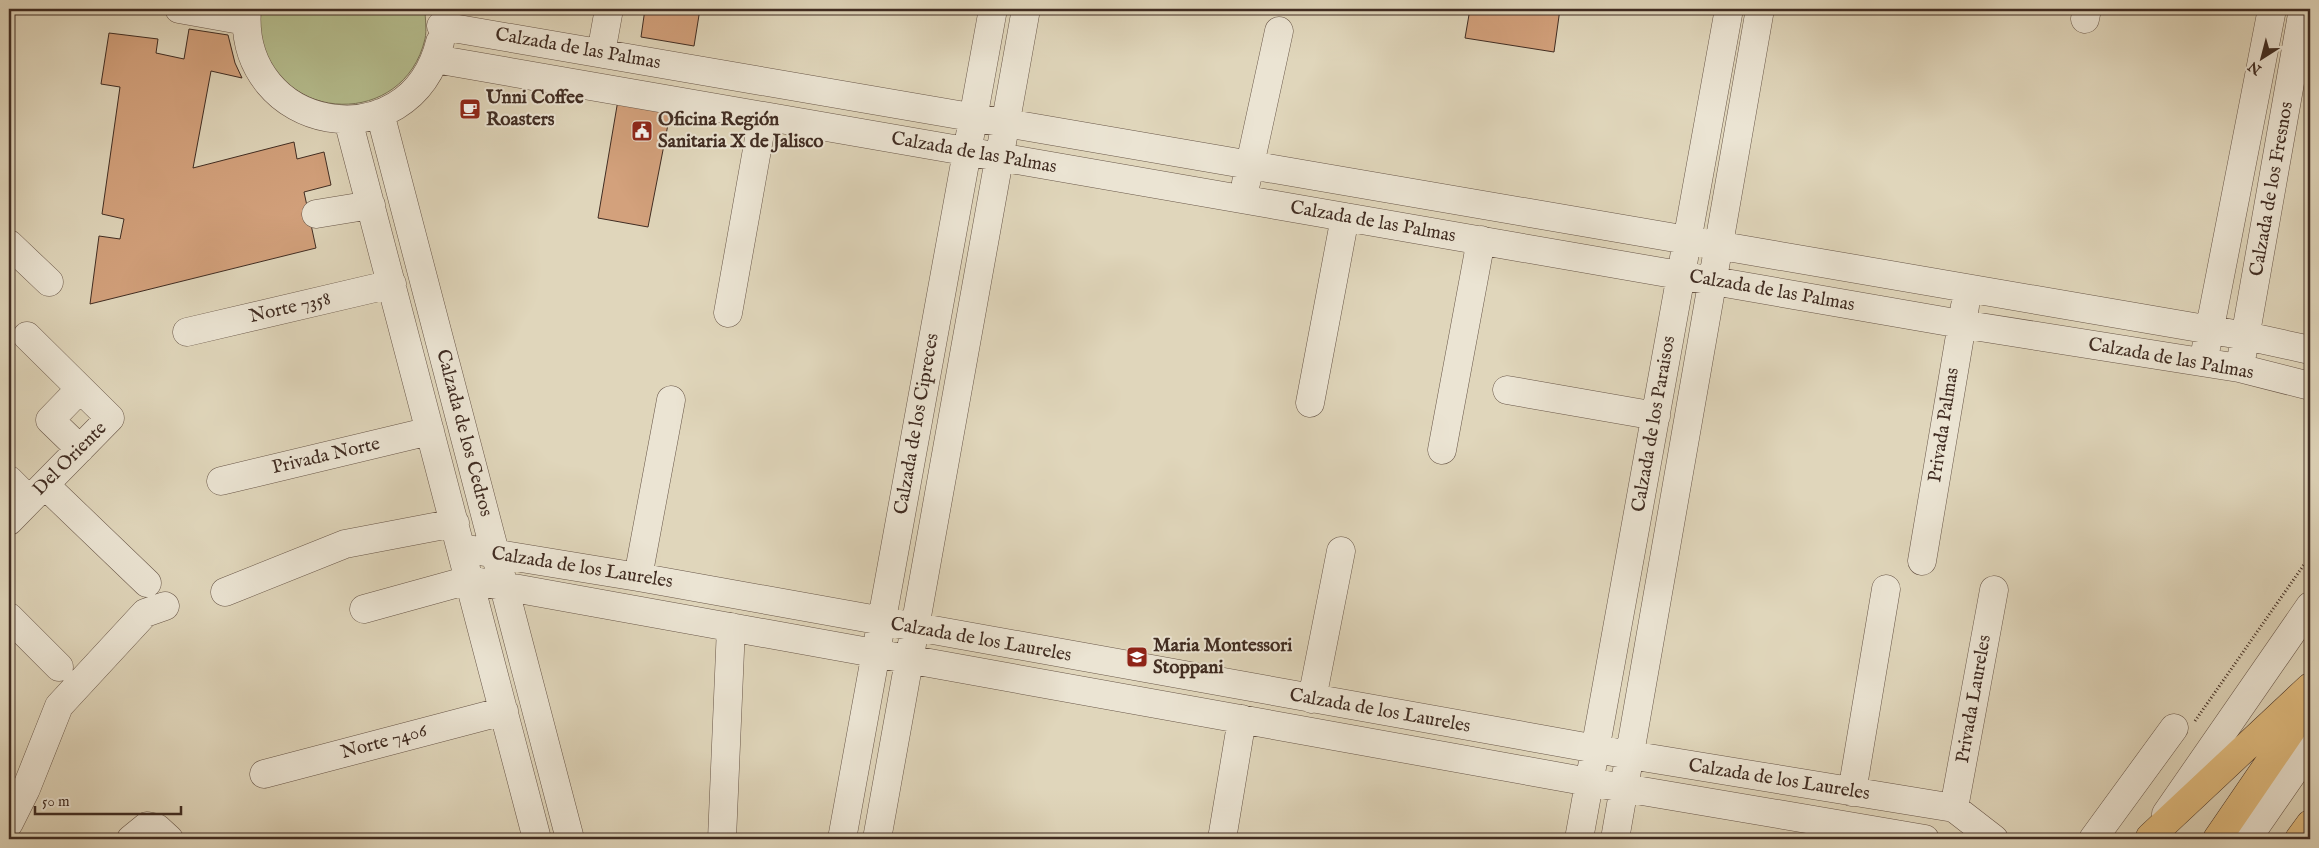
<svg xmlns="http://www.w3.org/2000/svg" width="2319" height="848" viewBox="0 0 2319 848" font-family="'IM FELL English',serif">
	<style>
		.green { fill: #b5bd8e; stroke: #7a7458 }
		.building { fill: #d3a17c; stroke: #402c22 }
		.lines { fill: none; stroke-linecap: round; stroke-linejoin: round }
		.minor-casing { stroke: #685648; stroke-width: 29 }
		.highway-casing { stroke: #402c22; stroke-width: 29 }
		.path { stroke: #402c22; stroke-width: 3; stroke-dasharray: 1 2.5; stroke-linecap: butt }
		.minor { stroke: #ebe4d3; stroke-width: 28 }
		.highway { stroke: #e0bb7e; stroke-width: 28 }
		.labels { text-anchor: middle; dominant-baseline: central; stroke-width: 4; stroke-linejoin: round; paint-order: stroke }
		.street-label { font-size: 19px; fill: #402c22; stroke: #ebe4d3 }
		.poi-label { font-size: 19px; font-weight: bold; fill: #402c22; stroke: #ebe4d3; text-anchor: start }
	</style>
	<rect width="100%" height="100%" fill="#e0d6bb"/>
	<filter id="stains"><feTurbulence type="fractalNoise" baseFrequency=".004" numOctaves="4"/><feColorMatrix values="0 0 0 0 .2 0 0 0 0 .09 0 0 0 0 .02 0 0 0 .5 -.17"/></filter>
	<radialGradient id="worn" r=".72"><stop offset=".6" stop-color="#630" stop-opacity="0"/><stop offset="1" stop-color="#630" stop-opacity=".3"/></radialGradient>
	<!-- green -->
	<path class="green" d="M 261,9 L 425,9 C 425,18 427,30 425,39 C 404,128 279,125 261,36 C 259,27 261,17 261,9 Z"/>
	<!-- building -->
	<path class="building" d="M 645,9 L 700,9 L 694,46 L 641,37 Z
		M 1470,9 L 1560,9 L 1554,52 L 1465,38 Z
		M 189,29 L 228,35 L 235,63 L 242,78 L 211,71 L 193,168 L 294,142 L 297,159 L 324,152 L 331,185 L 304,192 L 316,248 L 90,304 L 99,236 L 120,239 L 124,219 L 102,214 L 120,87 L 101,84 L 109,33 L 158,39 L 156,53 L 184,59 Z
		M 618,100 L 671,109 L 648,227 L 598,218 Z"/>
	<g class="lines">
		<!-- minor casing -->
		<g class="minor-casing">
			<path id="minor" d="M 179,9 L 246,21
				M 247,9 C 237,133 410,164 440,42
				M 2085,19 L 2087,9
				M 441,26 L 2246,336 L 2310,350
				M 601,53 L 609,9
				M 435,59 L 1961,324 L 2239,368 L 2310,386
				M 380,113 L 570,839
				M 348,120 L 537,839
				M 1246,183 L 1279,31
				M 316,214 L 371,205
				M 9,244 L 49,282
				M 728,313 L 763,116
				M 187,332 L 392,284
				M 2206,348 L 2272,9
				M 2242,355 L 2303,9
				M 1507,390 L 1656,416
				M 1310,403 L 1345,217
				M 80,449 L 50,420 L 80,389
				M 1442,450 L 1481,240
				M 9,480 L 29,500
				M 221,481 L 430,431
				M 45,485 L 147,583
				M 9,521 L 110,418 L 27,336
				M 461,548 L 638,577 L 1630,755 L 1954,808 L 1994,839
				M 1922,561 L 1965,306
				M 638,577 L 671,400
				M 225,592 L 345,544 L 455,523
				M 364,609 L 469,580 L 1589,782 L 1925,839
				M 9,617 L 59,667
				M 1312,699 L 1341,551
				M 264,774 L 504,711
				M 1852,792 L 1886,589
				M 1954,808 L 1994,590
				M 2166,814 L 2310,606
				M 9,823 L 26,789 L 59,706 L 145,613 L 165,606
				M 131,839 L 147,826 L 157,828 L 169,839
				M 722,839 L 731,627
				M 842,839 L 993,9
				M 877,839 L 1026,9
				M 1222,839 L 1242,719
				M 1579,839 L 1729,9
				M 1615,839 L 1760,9
				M 2093,839 L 2174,728
				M 2247,839 L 2310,748"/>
		</g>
		<!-- highway casing -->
		<g class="highway-casing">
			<path id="highway" d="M 2150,837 L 2310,687
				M 2217,839 L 2310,703
				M 2299,839 L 2310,824"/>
		</g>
		<!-- path -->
		<path class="path" d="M 2195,721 L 2310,556"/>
		<!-- minor -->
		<use href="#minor" class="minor"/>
		<!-- highway -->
		<use href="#highway" class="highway"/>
	</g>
	<!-- icons -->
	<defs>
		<g id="cafe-square" transform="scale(1.125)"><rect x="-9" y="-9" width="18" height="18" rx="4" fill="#8f2418" stroke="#ebe4d3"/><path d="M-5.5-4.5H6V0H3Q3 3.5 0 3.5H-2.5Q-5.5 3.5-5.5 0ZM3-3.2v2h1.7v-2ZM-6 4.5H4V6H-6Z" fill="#fff"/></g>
		<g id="civic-square" transform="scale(1.125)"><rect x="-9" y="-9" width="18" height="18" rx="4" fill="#8f2418" stroke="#ebe4d3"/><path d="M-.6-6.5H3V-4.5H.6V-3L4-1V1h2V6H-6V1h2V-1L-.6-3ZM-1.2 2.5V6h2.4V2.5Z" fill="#fff"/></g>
		<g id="school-square" transform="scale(1.125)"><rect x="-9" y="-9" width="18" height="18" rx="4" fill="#8f2418" stroke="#ebe4d3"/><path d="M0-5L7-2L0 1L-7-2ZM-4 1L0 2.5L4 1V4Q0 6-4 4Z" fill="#fff"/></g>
	</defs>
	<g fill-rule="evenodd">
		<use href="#cafe-square" x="470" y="109"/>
		<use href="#civic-square" x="642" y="131"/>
		<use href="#school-square" x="1137" y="657"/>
	</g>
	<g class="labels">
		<!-- street labels -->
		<g class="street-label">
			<text transform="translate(578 49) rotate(10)">Calzada de las Palmas</text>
			<text transform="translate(974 153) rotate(10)">Calzada de las Palmas</text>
			<text transform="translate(2272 189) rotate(-80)">Calzada de los Fresnos</text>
			<text transform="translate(1373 222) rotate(10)">Calzada de las Palmas</text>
			<text transform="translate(1772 291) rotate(10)">Calzada de las Palmas</text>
			<text transform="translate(290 308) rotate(-13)">Norte 7358</text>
			<text transform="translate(2171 359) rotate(10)">Calzada de las Palmas</text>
			<text transform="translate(917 424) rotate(-80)">Calzada de los Cipreces</text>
			<text transform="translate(1654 424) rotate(-80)">Calzada de los Paraisos</text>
			<text transform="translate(1944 425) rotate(-81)">Privada Palmas</text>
			<text transform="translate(464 433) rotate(75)">Calzada de los Cedros</text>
			<text transform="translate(326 456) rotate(-13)">Privada Norte</text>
			<text transform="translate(70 459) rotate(-45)">Del Oriente</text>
			<text transform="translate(582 568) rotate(9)">Calzada de los Laureles</text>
			<text transform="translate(981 640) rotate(10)">Calzada de los Laureles</text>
			<text transform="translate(1974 699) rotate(-80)">Privada Laureles</text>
			<text transform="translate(1380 711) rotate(10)">Calzada de los Laureles</text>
			<text transform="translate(384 742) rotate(-15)">Norte 7406</text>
			<text transform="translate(1779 780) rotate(9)">Calzada de los Laureles</text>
		</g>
		<!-- poi labels -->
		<g class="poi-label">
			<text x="486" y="98">Unni Coffee<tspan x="486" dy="22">Roasters</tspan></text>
			<text x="658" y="120">Oficina Región<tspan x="658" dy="22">Sanitaria X de Jalisco</tspan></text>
			<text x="1153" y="646">Maria Montessori<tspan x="1153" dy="22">Stoppani</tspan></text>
		</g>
	</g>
	<!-- margin -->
	<rect width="2319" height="848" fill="none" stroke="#e0d6bb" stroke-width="30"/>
	<rect x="10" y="10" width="2299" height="828" fill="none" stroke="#402c22" stroke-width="2.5"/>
	<rect x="15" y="15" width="2289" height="818" fill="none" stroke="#402c22"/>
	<!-- north arrow -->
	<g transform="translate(2262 58) rotate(216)" stroke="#ebe4d3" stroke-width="4" paint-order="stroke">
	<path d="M0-4L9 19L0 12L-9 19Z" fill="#402c22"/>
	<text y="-8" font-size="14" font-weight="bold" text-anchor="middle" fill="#402c22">N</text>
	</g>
	<!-- scale -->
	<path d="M35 806v8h146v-8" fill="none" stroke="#402c22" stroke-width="2.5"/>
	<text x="42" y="806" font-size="15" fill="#402c22" stroke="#ebe4d3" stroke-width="4" paint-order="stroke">50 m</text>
	<rect width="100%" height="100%" filter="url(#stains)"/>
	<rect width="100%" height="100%" fill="url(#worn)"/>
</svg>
